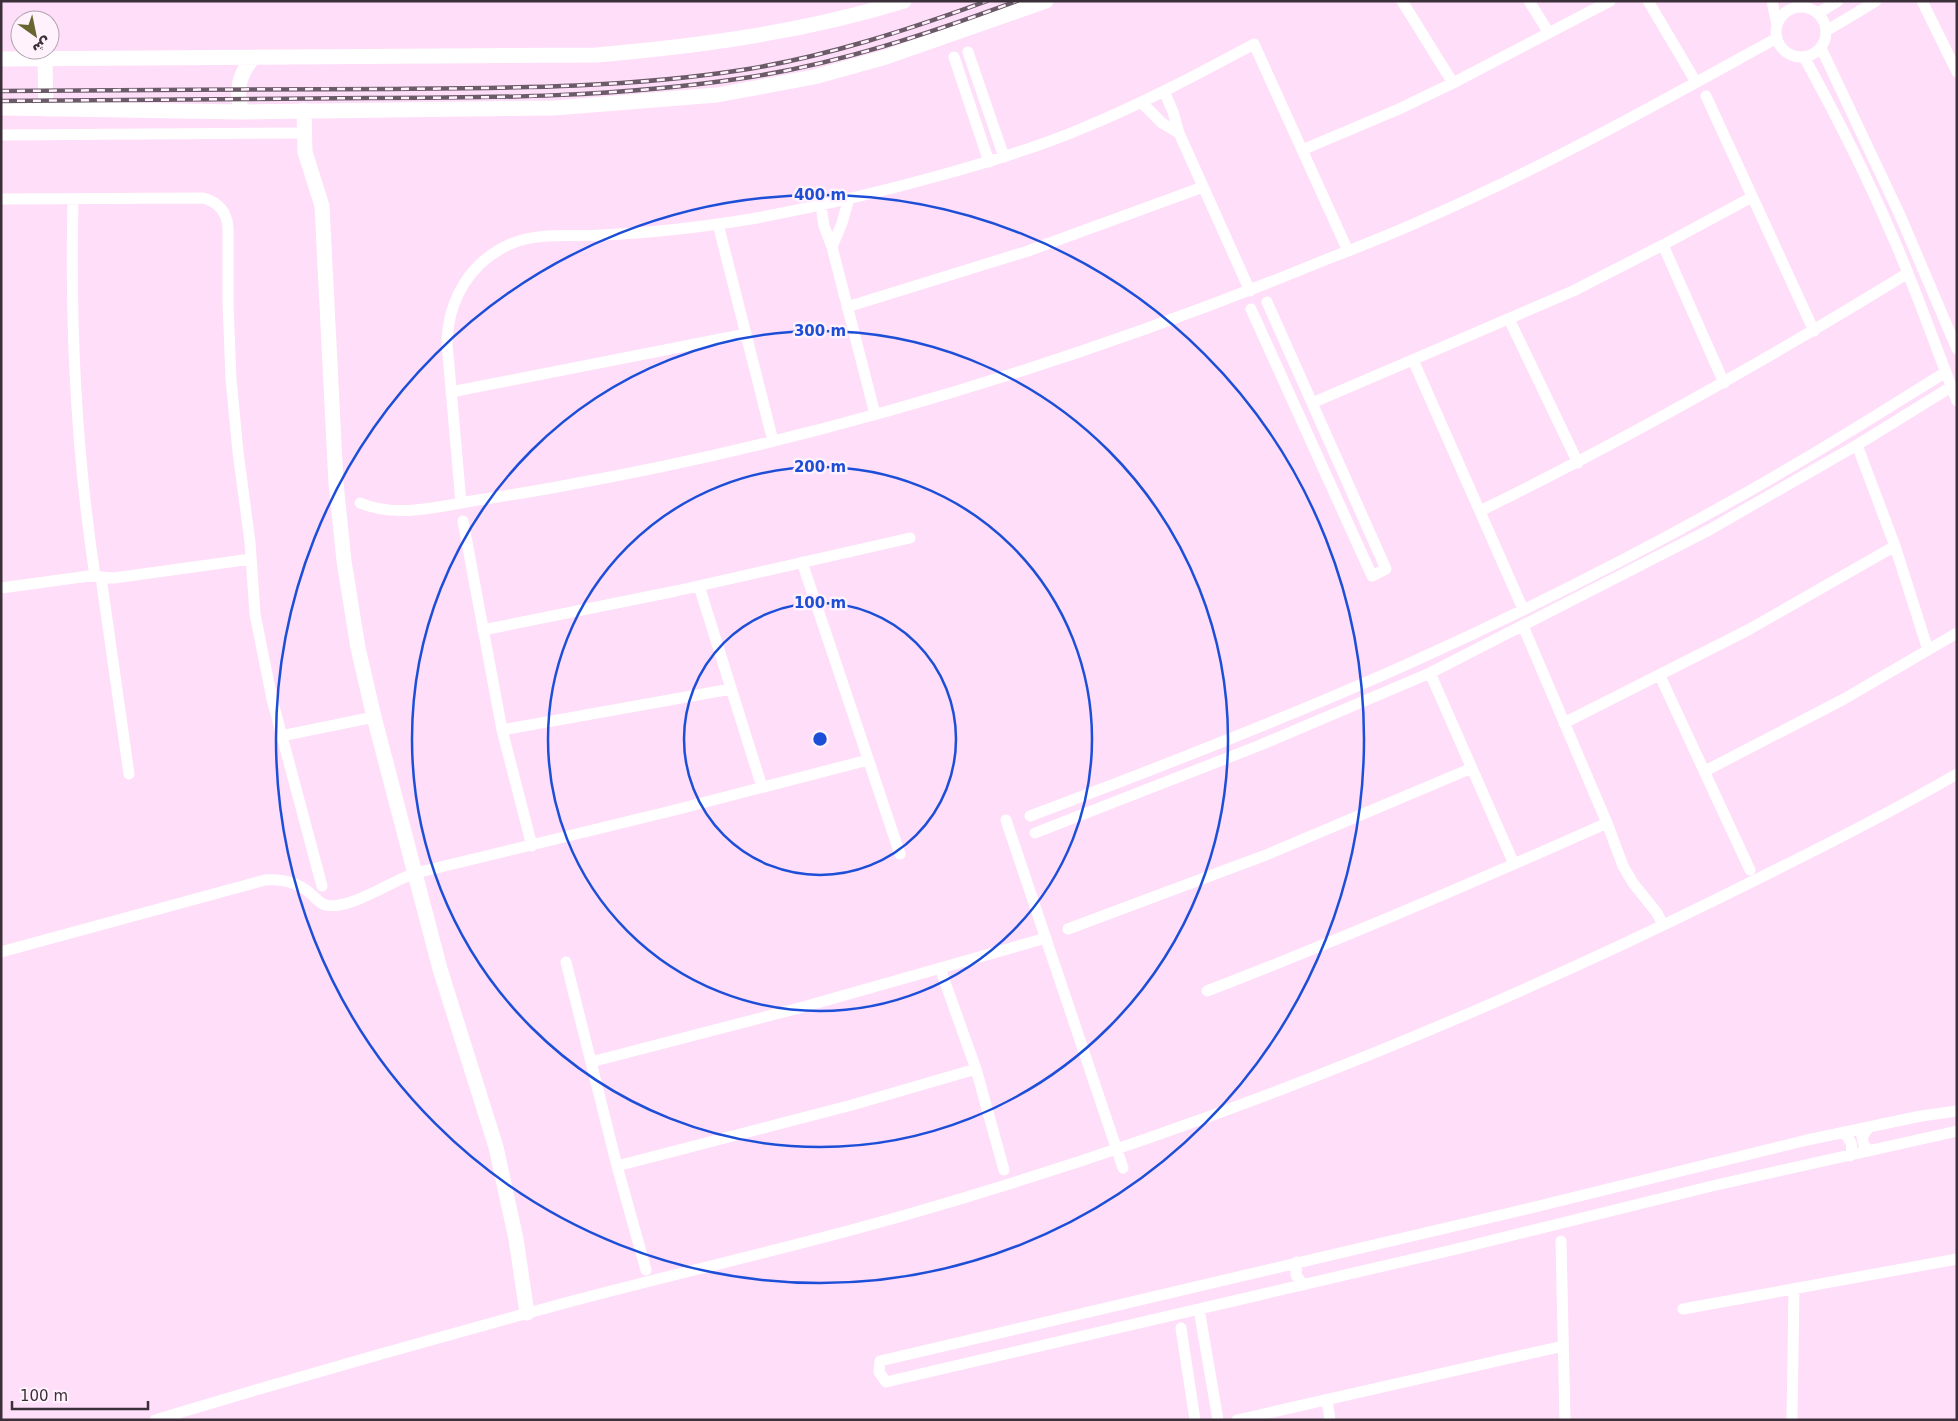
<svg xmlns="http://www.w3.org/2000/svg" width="1958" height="1421" viewBox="0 0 1958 1421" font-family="'DejaVu Sans',Vazirmatn,sans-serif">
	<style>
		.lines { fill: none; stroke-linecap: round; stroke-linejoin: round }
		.minor { stroke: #fff; stroke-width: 11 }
		.major { stroke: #fff; stroke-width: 15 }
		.rail-casing { stroke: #6b5a68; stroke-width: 4.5 }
		.rail { stroke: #fff2fd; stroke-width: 2.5; stroke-dasharray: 8; stroke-linecap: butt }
		.ring { fill: none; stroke: #1d4ed8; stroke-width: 2.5 }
		.centre { fill: #1d4ed8; stroke: #fff2fd; stroke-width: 2.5 }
		.ring-label { font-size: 15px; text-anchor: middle; font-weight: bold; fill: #1d4ed8; stroke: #fff2fd; stroke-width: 5; stroke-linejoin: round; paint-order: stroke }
	</style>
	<rect width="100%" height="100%" fill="#fedef8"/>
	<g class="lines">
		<!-- minor -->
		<path class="minor" d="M 1402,1 L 1453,83
			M 1529,1 L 1549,33
			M 1648,1 L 1696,82
			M 1772,1 L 1777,25
			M 1922,1 L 1957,72
			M1776 32a25 25 0 1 1 50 0a25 25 0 1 1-50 0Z
			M 1818,13 L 1838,1
			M 1826,31 L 1876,1
			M 1821,48 L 1899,213 L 1957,349
			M 968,52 L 1004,157
			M 954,57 L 989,162
			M 1804,57 C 1836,115 1866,174 1892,235 C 1916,289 1935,346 1957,401
			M 1164,91 L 1173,112 L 1179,133 L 1250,291
			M 1706,96 L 1814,331
			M 1141,102 L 1162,123 L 1179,133
			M 1,135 L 305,133
			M 1302,150 L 1399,109 L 1453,83 L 1610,1
			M 1,199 L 203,198 C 218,202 227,212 228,228 L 228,303 L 231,379 L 238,452 L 250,542 L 255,614 L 272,699 L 322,886
			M 73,199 C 70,325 76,451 95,576
			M 821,205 L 824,226 L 832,247 L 875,414
			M 718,224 L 773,441
			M 1663,245 L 1724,383
			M 832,247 L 842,223 L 849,198
			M 847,307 L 1028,251 L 1203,187
			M 1251,309 L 1372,576 L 1386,569 L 1267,302
			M 1509,319 L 1578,463
			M 1413,360 L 1523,609
			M 451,392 L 746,334
			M 1312,403 L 1573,291 L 1663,245 L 1752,197
			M 1857,445 L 1895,546 L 1928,650
			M 360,503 C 396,518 436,507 472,501 C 502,496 532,492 562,486 C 820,440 1072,363 1315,264 C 1353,249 1390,235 1427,218 C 1547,166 1662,101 1777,38
			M 461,503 L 447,343 C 448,299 471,260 513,243 C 541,232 572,237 602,235 C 652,233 702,227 751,219 C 817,207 881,192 945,174 C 992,161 1039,147 1083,128 C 1142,104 1198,74 1254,44 L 1348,251
			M 1480,511 C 1627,439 1768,359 1908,273
			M 463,521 L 502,730 L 532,846
			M 802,562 L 900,854
			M 101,577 L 129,774
			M 699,586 L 762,787
			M 1,588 L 89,576 L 114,578 L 251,559
			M 1523,626 L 1607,823 L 1623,866 L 1633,883 L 1657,913 L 1663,925
			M 483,630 L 676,591 L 910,538
			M 1430,673 L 1514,864
			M 1660,676 L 1750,870
			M 1564,723 L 1748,630 L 1895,546
			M 502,730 L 731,689
			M 281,736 L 374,717
			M 1705,771 L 1844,699 L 1957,633
			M 1030,816 C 1158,768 1285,719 1410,663 C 1545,602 1678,534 1806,458 C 1853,430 1899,401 1946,372
			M 1006,820 L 1123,1168
			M 1035,833 L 1258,746 L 1430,673 L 1709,530 L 1857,445 L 1951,387
			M 1068,929 L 1266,855 L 1472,768
			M 1,952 L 265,880 C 282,879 298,882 311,894 C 316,898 320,904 326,905 C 349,911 394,879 416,873 L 675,810 L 868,760
			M 566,962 L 617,1166 L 646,1270
			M 940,968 L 976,1069 L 1004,1170
			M 1207,991 C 1342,939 1475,882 1607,823
			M 591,1062 L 803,1007 L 1046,938
			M 1957,1111 L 1921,1116 L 1807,1140 L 1514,1212 L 880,1361 L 879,1372 L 886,1382 L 1465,1247 L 1712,1186 L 1957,1131
			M 1869,1127 L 1862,1137 L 1864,1145 L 1869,1151
			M 1842,1133 C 1851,1138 1854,1146 1850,1156
			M 617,1166 L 852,1105 L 976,1069
			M 1561,1241 L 1565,1420
			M 1297,1262 L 1296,1275 L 1303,1285
			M 1199,1309 L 1218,1420
			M 1683,1309 L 1957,1259
			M 1181,1328 L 1195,1420
			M 1327,1400 L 1330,1420
			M 155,1420 C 288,1380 421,1342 554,1306 C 672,1274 792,1248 909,1214 C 1188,1134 1457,1027 1717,899 C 1798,859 1879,819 1957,774
			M 1237,1420 L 1563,1346
			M 1792,1420 L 1794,1289"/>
		<!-- major -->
		<path class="major" d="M 1,59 L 596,55 C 701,46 803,32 904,1
			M 45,59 L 46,109
			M 1,108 L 242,112 L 554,108 L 717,95 L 814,77 L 886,57 L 1046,1
			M 304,110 L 305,152 L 322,206 L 336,483 L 344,561 L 358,648 L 374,717 L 440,969 L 496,1147 L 516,1239 L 527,1313
			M 242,112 C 235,91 239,74 253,58"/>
		<!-- rail casing -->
		<g class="rail-casing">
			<path id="rail" d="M 1,91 C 131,90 262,89 392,89 C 508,88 626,88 742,70 C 825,57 908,30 987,1
				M 1,101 C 123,100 246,99 368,98 C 494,98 619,97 744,78 C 838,64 928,34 1017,1"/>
		</g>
		<!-- rail -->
		<use href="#rail" class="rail"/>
	</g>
	<!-- distance rings -->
	<g class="ring">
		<circle cx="820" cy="739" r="136"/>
		<circle cx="820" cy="739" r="272"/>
		<circle cx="820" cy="739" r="408"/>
		<circle cx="820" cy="739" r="544"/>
	</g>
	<circle cx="820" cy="739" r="8" class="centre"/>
	<g class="ring-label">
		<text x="820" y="200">400 m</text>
		<text x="820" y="336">300 m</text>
		<text x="820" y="472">200 m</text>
		<text x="820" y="608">100 m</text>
	</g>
	<!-- border -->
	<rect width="1958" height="1421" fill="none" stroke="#3b2f39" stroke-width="5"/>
	<!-- north arrow -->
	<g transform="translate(35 35) rotate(147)"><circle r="24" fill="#fff2fd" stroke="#b1a4af"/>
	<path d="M0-4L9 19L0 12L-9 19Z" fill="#686531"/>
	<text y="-8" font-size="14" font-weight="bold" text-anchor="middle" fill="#3b2f39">ش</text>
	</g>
	<!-- scale -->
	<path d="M12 1401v8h136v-8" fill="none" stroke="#3b2f39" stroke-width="2.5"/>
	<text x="20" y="1401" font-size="15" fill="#3b2f39" stroke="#fff2fd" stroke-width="4" paint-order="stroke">100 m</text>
</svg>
